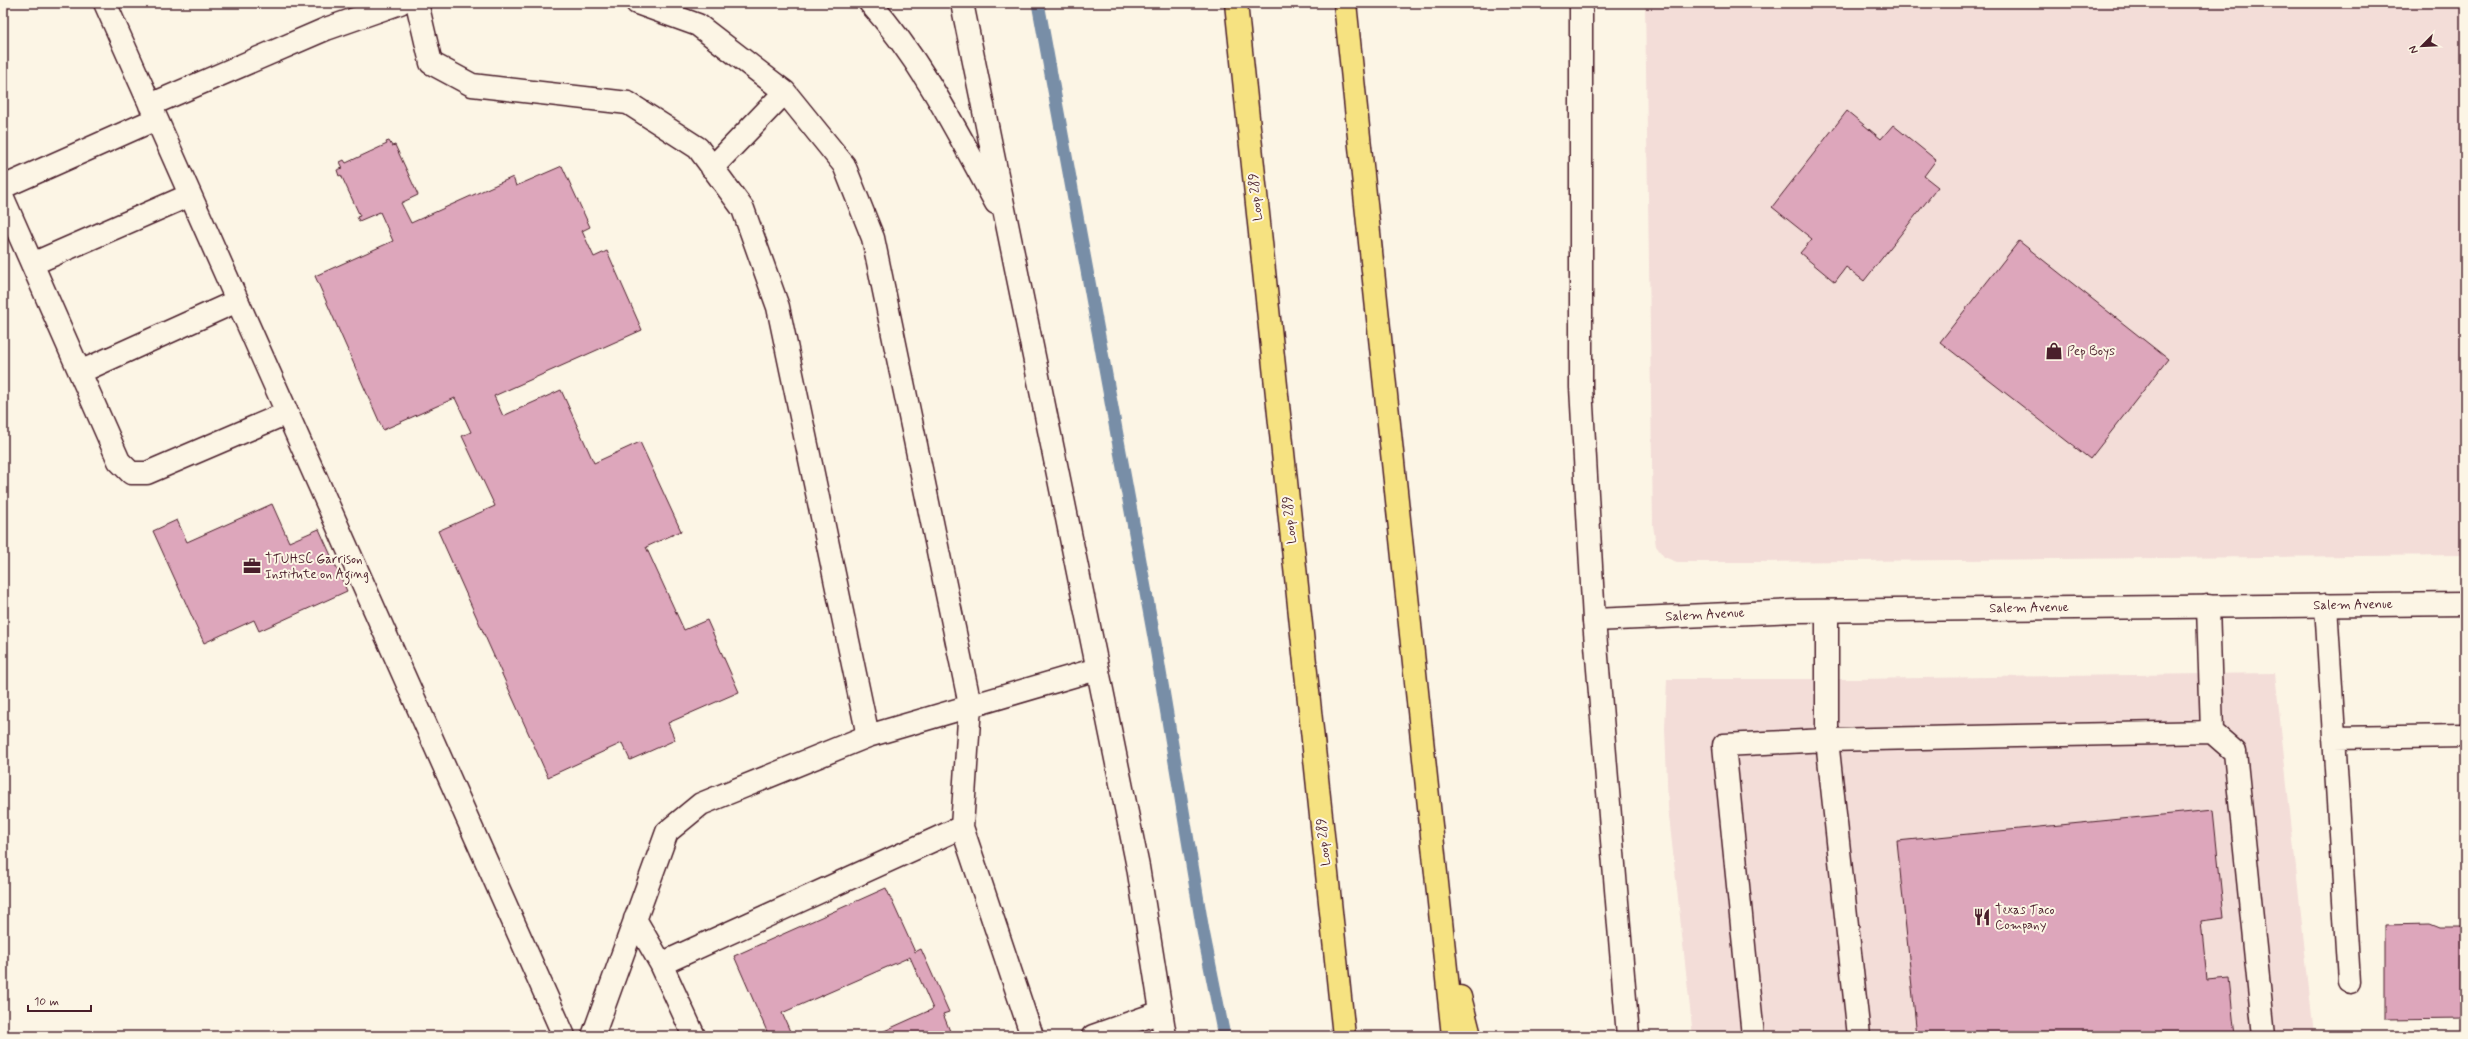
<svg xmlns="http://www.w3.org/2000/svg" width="2468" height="1039" viewBox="0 0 2468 1039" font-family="Mynerve,sans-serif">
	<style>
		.built { fill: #f3ddd8 }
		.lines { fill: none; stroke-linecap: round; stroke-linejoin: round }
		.stream { stroke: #788ea7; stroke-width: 13 }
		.building { fill: #dda6bb; stroke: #4a1f2b }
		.lane-casing { stroke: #4a1f2b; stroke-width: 25 }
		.street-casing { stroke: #4a1f2b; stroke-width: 25 }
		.secondary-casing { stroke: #4a1f2b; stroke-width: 25 }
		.highway-casing { stroke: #4a1f2b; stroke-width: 25 }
		.lane { stroke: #fcf5e5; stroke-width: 22 }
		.street { stroke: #fcf5e5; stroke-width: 22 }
		.secondary { stroke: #fcf5e5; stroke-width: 22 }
		.highway { stroke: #f6e281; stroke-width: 22 }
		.labels { text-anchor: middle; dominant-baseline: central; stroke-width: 4; stroke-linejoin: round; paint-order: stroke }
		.street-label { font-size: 13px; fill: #4a1f2b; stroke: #fcf5e5 }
		.poi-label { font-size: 13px; fill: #4a1f2b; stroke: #fcf5e5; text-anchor: start }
	</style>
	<rect width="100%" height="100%" fill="#fcf5e5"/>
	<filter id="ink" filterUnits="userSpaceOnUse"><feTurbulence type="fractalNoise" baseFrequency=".025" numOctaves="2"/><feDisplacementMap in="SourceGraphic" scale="8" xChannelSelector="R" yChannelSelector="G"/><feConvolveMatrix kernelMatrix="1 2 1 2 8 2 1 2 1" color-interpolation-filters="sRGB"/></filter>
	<g filter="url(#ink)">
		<!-- built -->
		<path class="built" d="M 1645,3 L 2465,3 L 2465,555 L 1753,562 L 1677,562 L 1664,557 L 1656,546 L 1653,525 Z
			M 2275,673 L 2314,1036 L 1693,1036 L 1668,807 L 1665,728 L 1667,679 L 1855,679 Z"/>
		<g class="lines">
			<!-- stream -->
			<path class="stream" d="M 1038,3 L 1156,648 L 1203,931 L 1224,1036"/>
		</g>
		<!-- building -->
		<path class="building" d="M 1847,111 L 1881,139 L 1893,125 L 1936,160 L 1924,176 L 1938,187 L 1864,281 L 1846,267 L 1835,282 L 1800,253 L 1812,239 L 1772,207 Z
			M 389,141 L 392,146 L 395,145 L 418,195 L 401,203 L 411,223 L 513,177 L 516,186 L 562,166 L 590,227 L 582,231 L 594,257 L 607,251 L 642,330 L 494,396 L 503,416 L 561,390 L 594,463 L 640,442 L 681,531 L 646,547 L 684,630 L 707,620 L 739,692 L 668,723 L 675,740 L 630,760 L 622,743 L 548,777 L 438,531 L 495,506 L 462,436 L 471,432 L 455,398 L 383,430 L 315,276 L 393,241 L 380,212 L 359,221 L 357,217 L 360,216 L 341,175 L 339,176 L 337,170 L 343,168 L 340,162 L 344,160 L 346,163 L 387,144 L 386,142 Z
			M 2019,241 L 2168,359 L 2090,459 L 1940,342 Z
			M 272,504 L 289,542 L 319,529 L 347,591 L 259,631 L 254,620 L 204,643 L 153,531 L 177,520 L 187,542 Z
			M 2213,810 L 2224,918 L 2201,921 L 2207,980 L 2229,978 L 2235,1036 L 1917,1036 L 1897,841 Z
			M 886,888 L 915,952 L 921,949 L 949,1012 L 943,1014 L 952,1036 L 873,1036 L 933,1009 L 910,957 L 782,1013 L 792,1036 L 769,1036 L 734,956 Z
			M 2429,924 L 2439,928 L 2465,928 L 2465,1018 L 2385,1019 L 2385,925 Z"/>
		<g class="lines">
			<!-- lane casing -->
			<g class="lane-casing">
				<path id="lane" d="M 105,3 L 564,1036
					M 417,3 L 431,63 L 472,85 L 628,103 L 698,148 L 743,209 L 778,307 L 868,736
					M 637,3 L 698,25 L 785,92 L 844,165 L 873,238 L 970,705 L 962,827 L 1032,1036
					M 150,105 L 326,29 L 400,3
					M 712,168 L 785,92
					M 3,187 L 156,119
					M 3,198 L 119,461 L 131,473 L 147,473 L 287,413
					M 32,264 L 190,195
					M 80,372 L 237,301
					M 2326,605 L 2349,982
					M 2208,606 L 2212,732
					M 1827,611 L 1827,740 L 1859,1036
					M 2334,738 L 2465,736
					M 635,919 L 661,964 L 694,1036
					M 661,964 L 962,827
					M 593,1036 L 667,832 L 701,804 L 868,736 L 1097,669
					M 1093,1036 L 1161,1012
					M 1753,1036 L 1724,745 L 1827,740 L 2212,732 L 2235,752 L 2264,1036"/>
			</g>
			<!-- street casing -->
			<g class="street-casing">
				<path id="street" d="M 1594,620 L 1795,611 L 2465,604"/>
			</g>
			<!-- secondary casing -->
			<g class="secondary-casing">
				<path id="secondary" d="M 870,3 C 923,62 958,134 996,203
					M 962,3 L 1138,867 L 1165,1036
					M 1581,3 L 1581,387 L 1594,620 L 1628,1036"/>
			</g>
			<!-- highway casing -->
			<g class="highway-casing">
				<path id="highway" d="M 1236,3 L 1344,1036
					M 1345,3 L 1453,1036
					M 1460,997 L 1470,1036"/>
			</g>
			<!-- lane -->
			<use href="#lane" class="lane"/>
			<!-- street -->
			<use href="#street" class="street"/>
			<!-- secondary -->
			<use href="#secondary" class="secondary"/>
			<!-- highway -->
			<use href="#highway" class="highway"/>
		</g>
	</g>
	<!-- icons -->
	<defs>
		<g id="shop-bare" transform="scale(1.38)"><path d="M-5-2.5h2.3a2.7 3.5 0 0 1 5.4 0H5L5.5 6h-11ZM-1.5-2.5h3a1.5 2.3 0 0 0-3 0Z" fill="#4a1f2b" stroke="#fcf5e5" stroke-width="2.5" paint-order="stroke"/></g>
		<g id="office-bare" transform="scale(1.38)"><path d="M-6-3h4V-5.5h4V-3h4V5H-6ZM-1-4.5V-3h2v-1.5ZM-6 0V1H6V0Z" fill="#4a1f2b" stroke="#fcf5e5" stroke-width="2.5" paint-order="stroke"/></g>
		<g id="restaurant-bare" transform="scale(1.38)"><path d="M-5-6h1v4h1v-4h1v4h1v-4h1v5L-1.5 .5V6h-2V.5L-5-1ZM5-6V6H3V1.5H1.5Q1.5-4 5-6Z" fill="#4a1f2b" stroke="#fcf5e5" stroke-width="2.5" paint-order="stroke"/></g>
	</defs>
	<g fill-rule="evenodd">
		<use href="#shop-bare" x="2054" y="351"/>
		<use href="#office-bare" x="252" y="566"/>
		<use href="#restaurant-bare" x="1982" y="917"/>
	</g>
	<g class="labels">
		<!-- street labels -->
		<g class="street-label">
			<text transform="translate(1256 197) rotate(-96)">Loop 289</text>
			<text transform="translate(1290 520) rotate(-96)">Loop 289</text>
			<text transform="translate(2353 605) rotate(-1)">Salem Avenue</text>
			<text transform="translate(2029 608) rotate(-1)">Salem Avenue</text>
			<text transform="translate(1705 615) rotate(-3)">Salem Avenue</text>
			<text transform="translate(1324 842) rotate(-96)">Loop 289</text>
		</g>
		<!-- poi labels -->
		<g class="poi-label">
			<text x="2067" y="351">Pep Boys</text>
			<text x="265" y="559">TTUHSC Garrison<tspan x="265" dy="15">Institute on Aging</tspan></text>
			<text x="1995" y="910">Texas Taco<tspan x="1995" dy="15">Company</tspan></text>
		</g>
	</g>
	<!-- margin -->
	<rect width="2468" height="1039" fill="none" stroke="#fcf5e5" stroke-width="16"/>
	<rect x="8" y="8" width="2452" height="1023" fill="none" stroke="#4a1f2b" stroke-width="1.5" filter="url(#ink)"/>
	<!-- north arrow -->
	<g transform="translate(2422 46) rotate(246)" stroke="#fcf5e5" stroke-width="3" paint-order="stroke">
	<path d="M0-3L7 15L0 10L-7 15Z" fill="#4a1f2b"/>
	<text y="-6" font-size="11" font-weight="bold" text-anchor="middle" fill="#4a1f2b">N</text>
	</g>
	<!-- scale -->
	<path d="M28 1005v6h63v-6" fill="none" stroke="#4a1f2b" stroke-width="2"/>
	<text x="34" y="1005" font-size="12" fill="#4a1f2b" stroke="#fcf5e5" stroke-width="3" paint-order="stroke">10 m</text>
</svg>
